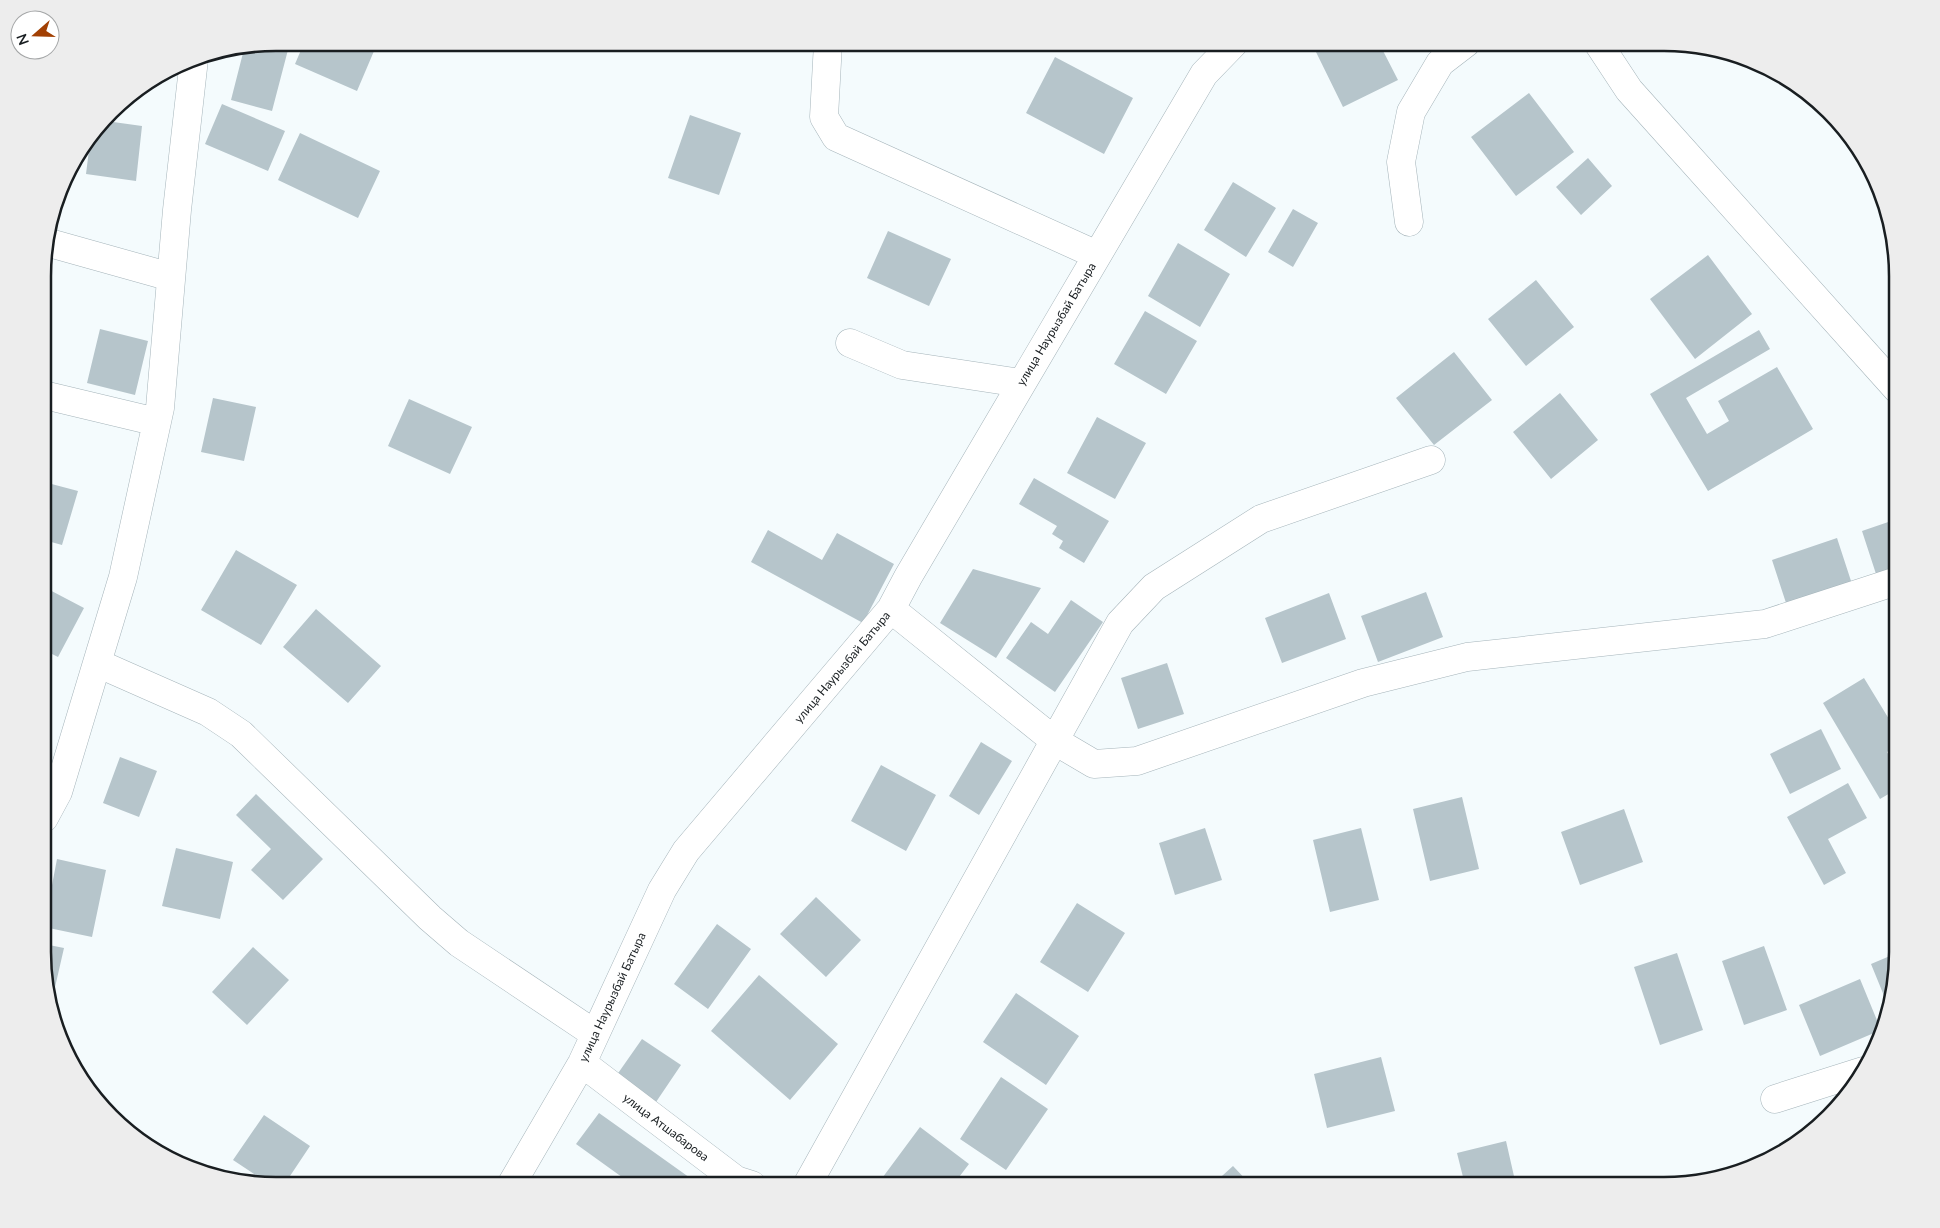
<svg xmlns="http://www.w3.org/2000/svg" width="1940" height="1228" viewBox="0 0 1940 1228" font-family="Lato,sans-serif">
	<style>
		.building { fill: #b6c5cb }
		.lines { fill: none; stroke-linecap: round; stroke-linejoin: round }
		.minor-casing { stroke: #a5b4ba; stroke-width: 29 }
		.minor { stroke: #fff; stroke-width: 28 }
		.labels { text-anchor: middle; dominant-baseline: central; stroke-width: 4; stroke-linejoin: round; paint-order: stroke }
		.street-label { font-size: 12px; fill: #191e21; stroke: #fff }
		.rim { fill: none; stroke: #191e21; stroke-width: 2.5 }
	</style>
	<rect width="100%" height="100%" fill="#f4fbfd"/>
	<!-- building -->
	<path class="building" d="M 278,43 L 289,46 L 272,111 L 231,100 L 244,49 Z
		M 304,43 L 353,43 L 374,51 L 357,91 L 295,64 Z
		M 1337,43 L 1379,43 L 1398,80 L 1343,107 L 1316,52 Z
		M 1055,57 L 1133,98 L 1104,154 L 1026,113 Z
		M 1529,93 L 1574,152 L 1516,196 L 1471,137 Z
		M 222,104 L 285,131 L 268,171 L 205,144 Z
		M 690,115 L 741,133 L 719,195 L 668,178 Z
		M 106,121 L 142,126 L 136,181 L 86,174 L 90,142 Z
		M 300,133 L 380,171 L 358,218 L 278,180 Z
		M 1588,158 L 1612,186 L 1581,215 L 1556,187 Z
		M 1233,182 L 1276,208 L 1246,257 L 1204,230 Z
		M 1293,209 L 1318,223 L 1293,267 L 1268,252 Z
		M 888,231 L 951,259 L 929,306 L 867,278 Z
		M 1178,243 L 1230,274 L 1200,327 L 1148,296 Z
		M 1708,255 L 1752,314 L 1695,359 L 1650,299 Z
		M 1536,280 L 1574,327 L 1526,366 L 1488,319 Z
		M 1145,311 L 1197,341 L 1166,394 L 1114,364 Z
		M 100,329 L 148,341 L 135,395 L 87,383 Z
		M 1759,330 L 1770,349 L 1686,398 L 1707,434 L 1729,421 L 1718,401 L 1777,367 L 1813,429 L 1708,491 L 1650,394 Z
		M 1454,352 L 1492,400 L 1434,445 L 1396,398 Z
		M 1560,393 L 1598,440 L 1551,479 L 1513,432 Z
		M 213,398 L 256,407 L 244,461 L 201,452 Z
		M 409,399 L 472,427 L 450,474 L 388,446 Z
		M 1097,417 L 1146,443 L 1115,499 L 1067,473 Z
		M 1034,478 L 1109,521 L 1084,563 L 1059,548 L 1063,541 L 1052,534 L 1057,526 L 1019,504 Z
		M 44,482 L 78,491 L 62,545 L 44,540 Z
		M 1897,519 L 1897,570 L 1877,577 L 1862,531 Z
		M 768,530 L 822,560 L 837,533 L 894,564 L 863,623 L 751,562 Z
		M 1837,538 L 1852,584 L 1787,606 L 1772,560 Z
		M 236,550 L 297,585 L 261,645 L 201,610 Z
		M 973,569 L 1041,588 L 996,658 L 940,623 Z
		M 44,587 L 84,608 L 58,657 L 44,650 Z
		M 1426,592 L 1443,637 L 1378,662 L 1361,616 Z
		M 1329,593 L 1346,639 L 1282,663 L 1265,618 Z
		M 1071,600 L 1103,622 L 1055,692 L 1006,658 L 1031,622 L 1048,634 Z
		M 316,609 L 381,666 L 348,703 L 283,647 Z
		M 1167,663 L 1184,714 L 1138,729 L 1121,678 Z
		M 1864,678 L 1892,724 L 1897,721 L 1897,745 L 1887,752 L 1897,769 L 1897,789 L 1880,799 L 1823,703 Z
		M 1821,729 L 1841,769 L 1790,794 L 1770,754 Z
		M 981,742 L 1012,761 L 979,815 L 949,796 Z
		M 120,757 L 157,771 L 139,817 L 103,803 Z
		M 881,765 L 936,795 L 906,851 L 851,821 Z
		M 1848,783 L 1867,818 L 1828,839 L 1846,873 L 1824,885 L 1787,817 Z
		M 256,794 L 323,859 L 283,900 L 251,870 L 271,849 L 236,815 Z
		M 1462,797 L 1479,869 L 1430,881 L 1413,809 Z
		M 1624,809 L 1643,862 L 1580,885 L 1561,832 Z
		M 1205,828 L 1222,880 L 1175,895 L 1159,843 Z
		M 1361,828 L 1379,900 L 1330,912 L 1313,840 Z
		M 176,848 L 233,862 L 220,919 L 162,906 Z
		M 57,859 L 106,870 L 92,937 L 44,927 Z
		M 816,897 L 861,940 L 826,977 L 780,934 Z
		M 1077,903 L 1125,933 L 1088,992 L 1040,962 Z
		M 717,924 L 751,949 L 708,1009 L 674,984 Z
		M 44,944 L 64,948 L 53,996 L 49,995 L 44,982 Z
		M 1764,946 L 1787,1010 L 1744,1025 L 1722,961 Z
		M 253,947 L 289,980 L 247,1025 L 212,992 Z
		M 1677,953 L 1703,1030 L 1660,1045 L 1634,967 Z
		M 1897,953 L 1897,967 L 1889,1008 L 1871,964 Z
		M 759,975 L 838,1044 L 790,1100 L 711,1031 Z
		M 1860,979 L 1881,1030 L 1820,1056 L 1799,1005 Z
		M 1016,993 L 1079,1036 L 1046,1085 L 983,1042 Z
		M 642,1039 L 681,1065 L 654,1105 L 614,1079 Z
		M 1381,1057 L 1395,1111 L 1327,1128 L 1314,1074 Z
		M 1001,1077 L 1048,1109 L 1006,1170 L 960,1139 Z
		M 599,1113 L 700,1185 L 633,1185 L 576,1144 Z
		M 264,1115 L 310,1146 L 284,1185 L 269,1184 L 233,1160 Z
		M 920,1127 L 969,1164 L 953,1185 L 877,1185 Z
		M 1506,1141 L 1516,1185 L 1465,1185 L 1457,1153 Z
		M 1233,1166 L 1251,1185 L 1212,1185 Z
		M 1557,1177 L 1622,1178 L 1621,1185 L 1557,1185 Z"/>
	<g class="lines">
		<!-- minor casing -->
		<g class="minor-casing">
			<path id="minor" d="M 828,43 L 824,117 L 836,137 L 1097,255
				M 1598,43 L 1629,90 L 1897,389
				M 1409,222 L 1401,162 L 1411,112 L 1440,63 L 1466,43
				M 46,242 L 171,277
				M 850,343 L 902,365 L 1021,383
				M 44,395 L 157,422
				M 891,609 L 1055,741 L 1094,764 L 1137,761 L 1363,683 L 1467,657 L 1765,624 L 1897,581
				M 97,663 L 208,712 L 241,734 L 430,918 L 459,943 L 595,1034
				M 44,818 L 58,792 L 123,577 L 160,408 L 177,210 L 194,59
				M 582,1063 L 736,1180 L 752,1185
				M 1775,1099 L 1863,1071
				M 511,1185 L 582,1063 L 662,890 L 686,851 L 891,609 L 908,577 L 1204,74 L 1234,43
				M 807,1185 L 1120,623 L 1154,587 L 1261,519 L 1431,460"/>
		</g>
		<!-- minor -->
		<use href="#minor" class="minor"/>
	</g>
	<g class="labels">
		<!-- street labels -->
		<g class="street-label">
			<text transform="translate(1056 324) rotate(-59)">улица Наурызбай Батыра</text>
			<text transform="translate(842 667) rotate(-50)">улица Наурызбай Батыра</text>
			<text transform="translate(612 997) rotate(-65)">улица Наурызбай Батыра</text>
			<text transform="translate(666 1127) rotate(37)">улица Атшабарова</text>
		</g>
	</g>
	<!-- crop -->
	<path d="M0 0H1940V1228H0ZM276 51H1664A225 225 0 0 1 1889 276V952A225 225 0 0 1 1664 1177H276A225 225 0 0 1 51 952V276A225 225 0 0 1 276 51Z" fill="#ededed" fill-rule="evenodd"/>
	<path class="rim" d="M276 51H1664A225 225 0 0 1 1889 276V952A225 225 0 0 1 1664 1177H276A225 225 0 0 1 51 952V276A225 225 0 0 1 276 51Z"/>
	<!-- north arrow -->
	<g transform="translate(35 35) rotate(250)"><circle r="24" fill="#ffffff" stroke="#a3a5a6"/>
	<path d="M0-4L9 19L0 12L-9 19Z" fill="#a24003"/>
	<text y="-8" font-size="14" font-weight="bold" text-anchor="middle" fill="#191e21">N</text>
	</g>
</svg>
